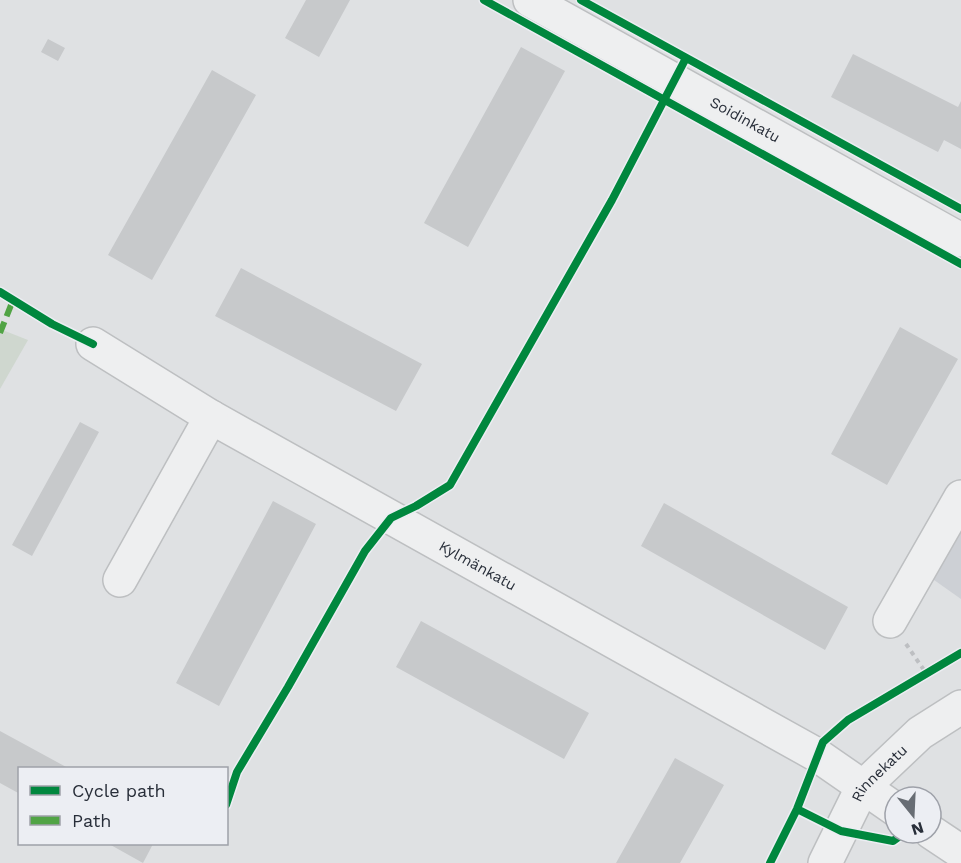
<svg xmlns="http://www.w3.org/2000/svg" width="961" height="863" viewBox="0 0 961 863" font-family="'Work Sans',sans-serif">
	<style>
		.built { fill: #cdd0d5 }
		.green { fill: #cfd7cf }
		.building { fill: #c7c9cb }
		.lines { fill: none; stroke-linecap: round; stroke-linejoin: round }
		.minor-casing { stroke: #bdbfc1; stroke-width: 36 }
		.path { stroke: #bdbfc2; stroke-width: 4; stroke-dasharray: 4.5 4.5; stroke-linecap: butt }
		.minor { stroke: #eeeff0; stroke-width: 33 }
		.quiet { stroke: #51a445; stroke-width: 6; stroke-dasharray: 12 6; stroke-linecap: butt }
		.cycleway-casing { stroke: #eceef3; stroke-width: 11 }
		.cycleway { stroke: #00873e; stroke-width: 8 }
		.labels { text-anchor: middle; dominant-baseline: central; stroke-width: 6; stroke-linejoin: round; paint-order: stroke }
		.street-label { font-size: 15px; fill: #282e39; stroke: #eceef3 }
	</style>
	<rect width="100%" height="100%" fill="#dfe1e3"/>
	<!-- built -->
	<path class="built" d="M 961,519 L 961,599 L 927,575 Z"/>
	<!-- green -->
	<path class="green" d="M 0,329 L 28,340 L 0,389 Z"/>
	<!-- building -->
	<path class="building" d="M 306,0 L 350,0 L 319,57 L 285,38 Z
		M 48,39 L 65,48 L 58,61 L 41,52 Z
		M 521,47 L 565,71 L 468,247 L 424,223 Z
		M 853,54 L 958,107 L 961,101 L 961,149 L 944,140 L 938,152 L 831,97 Z
		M 212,70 L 256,95 L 152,280 L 108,255 Z
		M 241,268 L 422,364 L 396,411 L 215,316 Z
		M 900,327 L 958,359 L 887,485 L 831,454 Z
		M 80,422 L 99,432 L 32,556 L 12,545 Z
		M 273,501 L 316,524 L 219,706 L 176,683 Z
		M 664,503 L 848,607 L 825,650 L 641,546 Z
		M 421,621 L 589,713 L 564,759 L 396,667 Z
		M 0,731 L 68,768 L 20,768 L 20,794 L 0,783 Z
		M 675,758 L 724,785 L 680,863 L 616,863 Z
		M 109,844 L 153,844 L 143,863 Z"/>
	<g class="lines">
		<!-- minor casing -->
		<g class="minor-casing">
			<g id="minor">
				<path id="s1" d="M 530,0 L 961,240"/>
				<path id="s2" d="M 93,344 L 211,417 L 817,755 L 895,809"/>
				<path d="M 120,580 L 211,417"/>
				<path d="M 890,621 L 961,497"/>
				<path d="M 931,832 L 961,852"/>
				<path id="s3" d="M 825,863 L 862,788 L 920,733 L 961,707"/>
			</g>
		</g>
		<!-- path -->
		<path class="path" d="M 906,644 L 926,673"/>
		<!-- minor -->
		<use href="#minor" class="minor"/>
		<!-- quiet -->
		<path class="quiet" d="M 0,333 L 13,300"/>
		<!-- cycleway casing -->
		<g class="cycleway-casing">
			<path id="cycleway" d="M 484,0 L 961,264
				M 581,0 L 961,209
				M 0,292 L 52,324 L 93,344
				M 226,805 L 237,772 L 288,687 L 365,551 L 391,518 L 416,506 L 450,485 L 612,200 L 686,58
				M 797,809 L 841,831 L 893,841 L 904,833
				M 770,863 L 797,809 L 823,742 L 848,720 L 961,653"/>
		</g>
		<!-- cycleway -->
		<use href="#cycleway" class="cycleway"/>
	</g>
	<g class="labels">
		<!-- street labels -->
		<g class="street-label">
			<text stroke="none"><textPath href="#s1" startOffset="246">Soidinkatu</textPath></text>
			<text stroke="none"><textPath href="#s2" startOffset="444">Kylmänkatu</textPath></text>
			<text stroke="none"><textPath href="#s3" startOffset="106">Rinnekatu</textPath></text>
		</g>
	</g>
	<!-- legend -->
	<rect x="18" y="767" width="210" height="78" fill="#eceef3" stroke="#9ea1a9" stroke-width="1.5"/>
	<rect x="30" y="786" width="30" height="9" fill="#00873e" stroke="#9ea1a9" stroke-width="1.5"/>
	<text x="72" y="797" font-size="18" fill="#282e39">Cycle path</text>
	<rect x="30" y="816" width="30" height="9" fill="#51a445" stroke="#9ea1a9" stroke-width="1.5"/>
	<text x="72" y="827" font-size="18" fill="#282e39">Path</text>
	<!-- north arrow -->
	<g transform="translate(913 815) rotate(162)"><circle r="28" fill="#eceef3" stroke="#9ea1a9" stroke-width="1.5"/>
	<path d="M0-4.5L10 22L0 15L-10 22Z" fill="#686d74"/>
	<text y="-9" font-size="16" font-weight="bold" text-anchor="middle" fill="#282e39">N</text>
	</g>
</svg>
